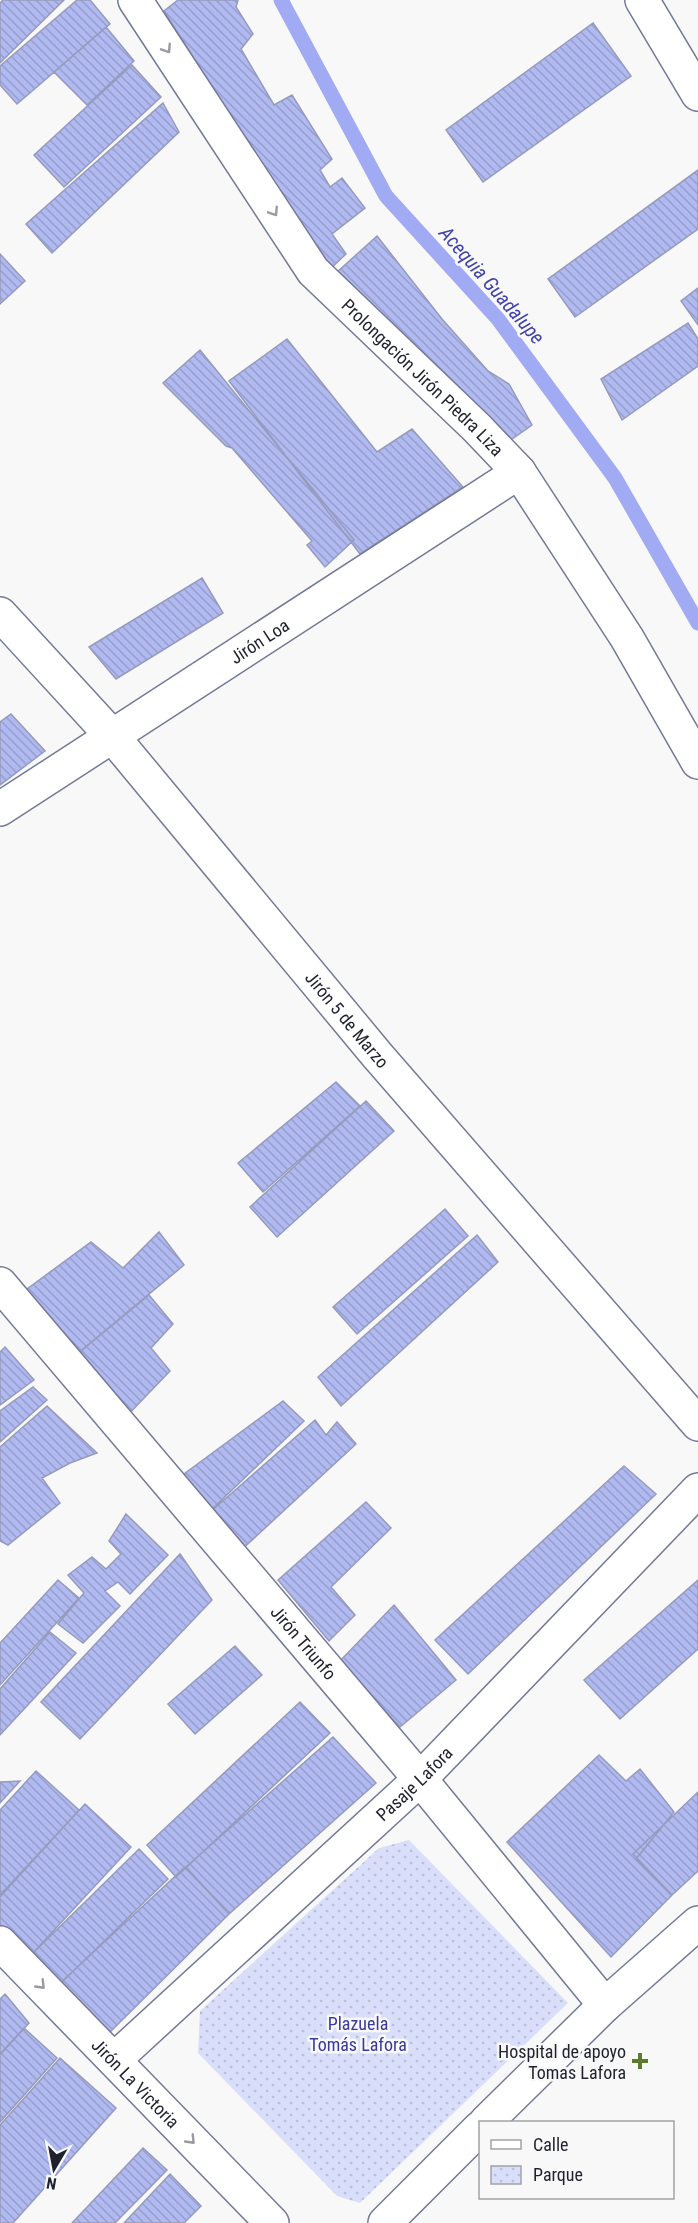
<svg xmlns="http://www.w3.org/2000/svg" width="698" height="2223" viewBox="0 0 698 2223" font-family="'Roboto Condensed',sans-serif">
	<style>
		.park { fill: url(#park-dots) }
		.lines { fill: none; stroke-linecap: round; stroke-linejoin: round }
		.stream { stroke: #a0abf3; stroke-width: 15 }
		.building { fill: url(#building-back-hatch); stroke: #959bbc; stroke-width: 1.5 }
		.minor-casing { stroke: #747998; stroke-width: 36 }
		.minor { stroke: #fff; stroke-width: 33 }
		.oneway { stroke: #9a9ba0 }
		.poi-dot { fill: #5d7a2f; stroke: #f8f8f8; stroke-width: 2 }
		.labels { text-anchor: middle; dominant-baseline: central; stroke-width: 5; stroke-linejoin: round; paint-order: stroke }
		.street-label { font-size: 18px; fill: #1f212d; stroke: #f8f8f8 }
		.park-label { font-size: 18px; fill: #39389d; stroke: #f8f8f8 }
		.poi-label { font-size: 18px; fill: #1f212d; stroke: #f8f8f8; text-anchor: end }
		.water-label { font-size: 20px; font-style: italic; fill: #4142a8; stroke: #f8f8f8 }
	</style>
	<defs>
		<pattern id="park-dots" width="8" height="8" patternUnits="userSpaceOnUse" patternTransform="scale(1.5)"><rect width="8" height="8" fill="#d9dffa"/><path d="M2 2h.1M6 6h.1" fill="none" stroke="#babfd7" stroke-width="1.8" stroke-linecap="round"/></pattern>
		<pattern id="building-back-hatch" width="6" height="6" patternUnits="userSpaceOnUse" patternTransform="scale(1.5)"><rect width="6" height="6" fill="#b0b9f0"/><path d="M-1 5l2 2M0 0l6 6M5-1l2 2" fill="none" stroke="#979fce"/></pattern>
	</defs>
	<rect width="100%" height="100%" fill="#f8f8f8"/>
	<!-- park -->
	<path class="park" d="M 409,1840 L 568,2003 L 360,2203 L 337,2196 L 198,2053 L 200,2011 L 379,1848 Z"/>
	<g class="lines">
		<!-- stream -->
		<path class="stream" d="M 281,0 L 386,196 L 498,319 L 615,478 L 698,623"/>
	</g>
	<!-- building -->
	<path class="building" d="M 3,0 L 64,0 L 0,63 L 0,3 Z
		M 77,0 L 90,0 L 110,24 L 17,104 L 0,85 L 0,66 Z
		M 178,0 L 238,0 L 236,7 L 253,34 L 241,49 L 274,105 L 292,95 L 332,159 L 320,170 L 330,187 L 342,178 L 365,208 L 332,234 L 346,254 L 328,271 L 164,11 Z
		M 593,23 L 631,76 L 483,182 L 446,130 Z
		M 106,27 L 134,61 L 87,105 L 54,72 Z
		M 132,65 L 161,97 L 64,187 L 34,155 Z
		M 163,103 L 179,132 L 52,253 L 26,224 Z
		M 698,170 L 698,229 L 575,317 L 548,279 Z
		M 377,236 L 442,319 L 488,371 L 509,384 L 532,425 L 505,444 L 336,273 Z
		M 0,254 L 25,281 L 0,304 Z
		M 698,288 L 698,325 L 681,301 Z
		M 688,323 L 698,339 L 698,366 L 622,420 L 601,379 Z
		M 287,339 L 377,452 L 412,429 L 463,487 L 360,554 L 229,381 Z
		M 200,350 L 354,540 L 325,567 L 307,545 L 312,541 L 232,448 L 226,446 L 163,383 Z
		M 202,578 L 223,613 L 116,679 L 89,647 Z
		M 11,714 L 45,751 L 0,785 L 0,722 Z
		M 336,1082 L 360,1106 L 263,1192 L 238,1163 Z
		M 366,1101 L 394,1131 L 277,1237 L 250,1207 Z
		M 445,1209 L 468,1236 L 357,1334 L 333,1307 Z
		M 159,1232 L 184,1265 L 71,1359 L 16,1297 L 91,1242 L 123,1268 Z
		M 477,1235 L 498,1262 L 341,1406 L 318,1377 Z
		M 149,1295 L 173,1324 L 151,1348 L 170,1371 L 123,1420 L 69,1361 Z
		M 5,1347 L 34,1380 L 0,1405 L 0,1352 Z
		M 33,1387 L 47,1400 L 0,1442 L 0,1411 Z
		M 283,1401 L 304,1421 L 207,1514 L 173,1482 Z
		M 47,1406 L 97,1453 L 70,1463 L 42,1478 L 60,1503 L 8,1545 L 0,1541 L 0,1447 Z
		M 315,1420 L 326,1435 L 337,1422 L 356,1444 L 238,1553 L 208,1514 Z
		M 624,1466 L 656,1494 L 468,1674 L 435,1640 Z
		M 366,1502 L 391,1528 L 331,1587 L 355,1615 L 329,1641 L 278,1580 Z
		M 126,1514 L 168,1555 L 130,1594 L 118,1582 L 105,1591 L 120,1606 L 83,1643 L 58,1624 L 84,1593 L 68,1575 L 92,1557 L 106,1569 L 121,1554 L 109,1541 Z
		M 180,1554 L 212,1600 L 80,1739 L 41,1702 Z
		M 58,1580 L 79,1598 L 0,1685 L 0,1643 Z
		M 698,1580 L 698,1649 L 620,1719 L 584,1680 Z
		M 394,1605 L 456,1680 L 400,1727 L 339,1662 Z
		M 50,1632 L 76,1653 L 0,1735 L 0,1689 Z
		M 235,1646 L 262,1675 L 195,1734 L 168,1704 Z
		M 300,1702 L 330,1733 L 176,1877 L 147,1845 Z
		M 333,1737 L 376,1783 L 229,1914 L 186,1867 Z
		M 599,1755 L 626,1781 L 640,1769 L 674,1812 L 636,1859 L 672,1895 L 611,1957 L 507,1842 Z
		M 36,1771 L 79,1810 L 0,1897 L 0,1810 Z
		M 20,1781 L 0,1803 L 0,1782 Z
		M 698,1792 L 698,1871 L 672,1895 L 633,1854 Z
		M 85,1804 L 131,1847 L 32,1954 L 0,1924 L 0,1895 Z
		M 139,1849 L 168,1879 L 61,1983 L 32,1954 Z
		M 185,1867 L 229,1914 L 108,2034 L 56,1987 Z
		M 5,1994 L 29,2023 L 0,2055 L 0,1999 Z
		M 24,2028 L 57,2058 L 0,2122 L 0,2054 Z
		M 60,2058 L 116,2108 L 13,2223 L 0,2223 L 0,2125 Z
		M 143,2148 L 167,2170 L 115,2223 L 72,2223 Z
		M 170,2174 L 201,2206 L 184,2223 L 124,2223 Z"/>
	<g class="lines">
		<!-- minor casing -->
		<g class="minor-casing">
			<g id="minor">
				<path id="s1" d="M 135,0 L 313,271 L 477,428 L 519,472 L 627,638 L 698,762"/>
				<path d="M 642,0 L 698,94"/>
				<path id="s2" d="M 0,614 L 113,737 L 377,1055 L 698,1424"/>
				<path id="s3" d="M 0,809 L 519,472"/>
				<path id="s4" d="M 0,1284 L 420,1779 L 605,2005"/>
				<path id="s5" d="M 0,1943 L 272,2223"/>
				<path id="s6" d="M 114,2060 L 420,1779 L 698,1490"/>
				<path d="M 486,2122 L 605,2005 L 698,1923"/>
				<path d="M 385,2223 L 480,2128"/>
			</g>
		</g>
		<!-- minor -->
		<use href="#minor" class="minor"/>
	</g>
	<!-- one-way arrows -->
	<defs><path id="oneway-chevron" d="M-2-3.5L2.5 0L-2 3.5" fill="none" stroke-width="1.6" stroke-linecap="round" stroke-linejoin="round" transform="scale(1.5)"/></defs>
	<g class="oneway">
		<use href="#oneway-chevron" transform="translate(167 49) rotate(57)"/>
		<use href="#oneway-chevron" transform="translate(274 212) rotate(57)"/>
		<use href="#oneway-chevron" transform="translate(41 1985) rotate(46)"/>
		<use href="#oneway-chevron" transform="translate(191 2140) rotate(46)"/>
	</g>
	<!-- markers -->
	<path class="poi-dot" d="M637 2052h6v6h6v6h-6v6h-6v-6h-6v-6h6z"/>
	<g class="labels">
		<!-- street labels -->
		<g class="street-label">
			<text stroke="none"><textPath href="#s1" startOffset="477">Prolongación Jirón Piedra Liza</textPath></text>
			<text stroke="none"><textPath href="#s3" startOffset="309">Jirón Loa</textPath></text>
			<text stroke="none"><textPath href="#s2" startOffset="534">Jirón 5 de Marzo</textPath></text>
			<text stroke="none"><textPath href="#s4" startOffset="470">Jirón Triunfo</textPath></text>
			<text stroke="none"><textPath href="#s6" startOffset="408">Pasaje Lafora</textPath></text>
			<text stroke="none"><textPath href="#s5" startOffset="195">Jirón La Victoria</textPath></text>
		</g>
		<!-- park labels -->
		<g class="park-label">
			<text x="358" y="2023">Plazuela<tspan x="358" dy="21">Tomás Lafora</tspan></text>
		</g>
		<!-- poi labels -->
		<g class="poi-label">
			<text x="626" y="2051">Hospital de apoyo<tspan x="626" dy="21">Tomas Lafora</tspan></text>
		</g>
		<!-- water labels -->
		<g class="water-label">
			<text transform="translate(492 285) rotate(49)">Acequia Guadalupe</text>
		</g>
	</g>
	<!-- legend -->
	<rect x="479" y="2121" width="195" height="78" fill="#f8f8f8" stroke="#a1a2a7" stroke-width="1.5"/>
	<rect x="491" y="2140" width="30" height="9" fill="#ffffff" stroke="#a1a2a7" stroke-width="1.5"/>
	<text x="533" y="2151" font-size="18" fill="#1f212d">Calle</text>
	<rect x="491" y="2166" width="30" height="18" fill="url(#park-dots)" stroke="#a1a2a7" stroke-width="1.5"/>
	<text x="533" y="2181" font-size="18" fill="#1f212d">Parque</text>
	<!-- north arrow -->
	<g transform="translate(54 2169) rotate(190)" stroke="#f8f8f8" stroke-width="4.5" paint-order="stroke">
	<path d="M0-4.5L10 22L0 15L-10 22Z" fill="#1f212d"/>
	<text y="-9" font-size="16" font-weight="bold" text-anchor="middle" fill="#1f212d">N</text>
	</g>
</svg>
